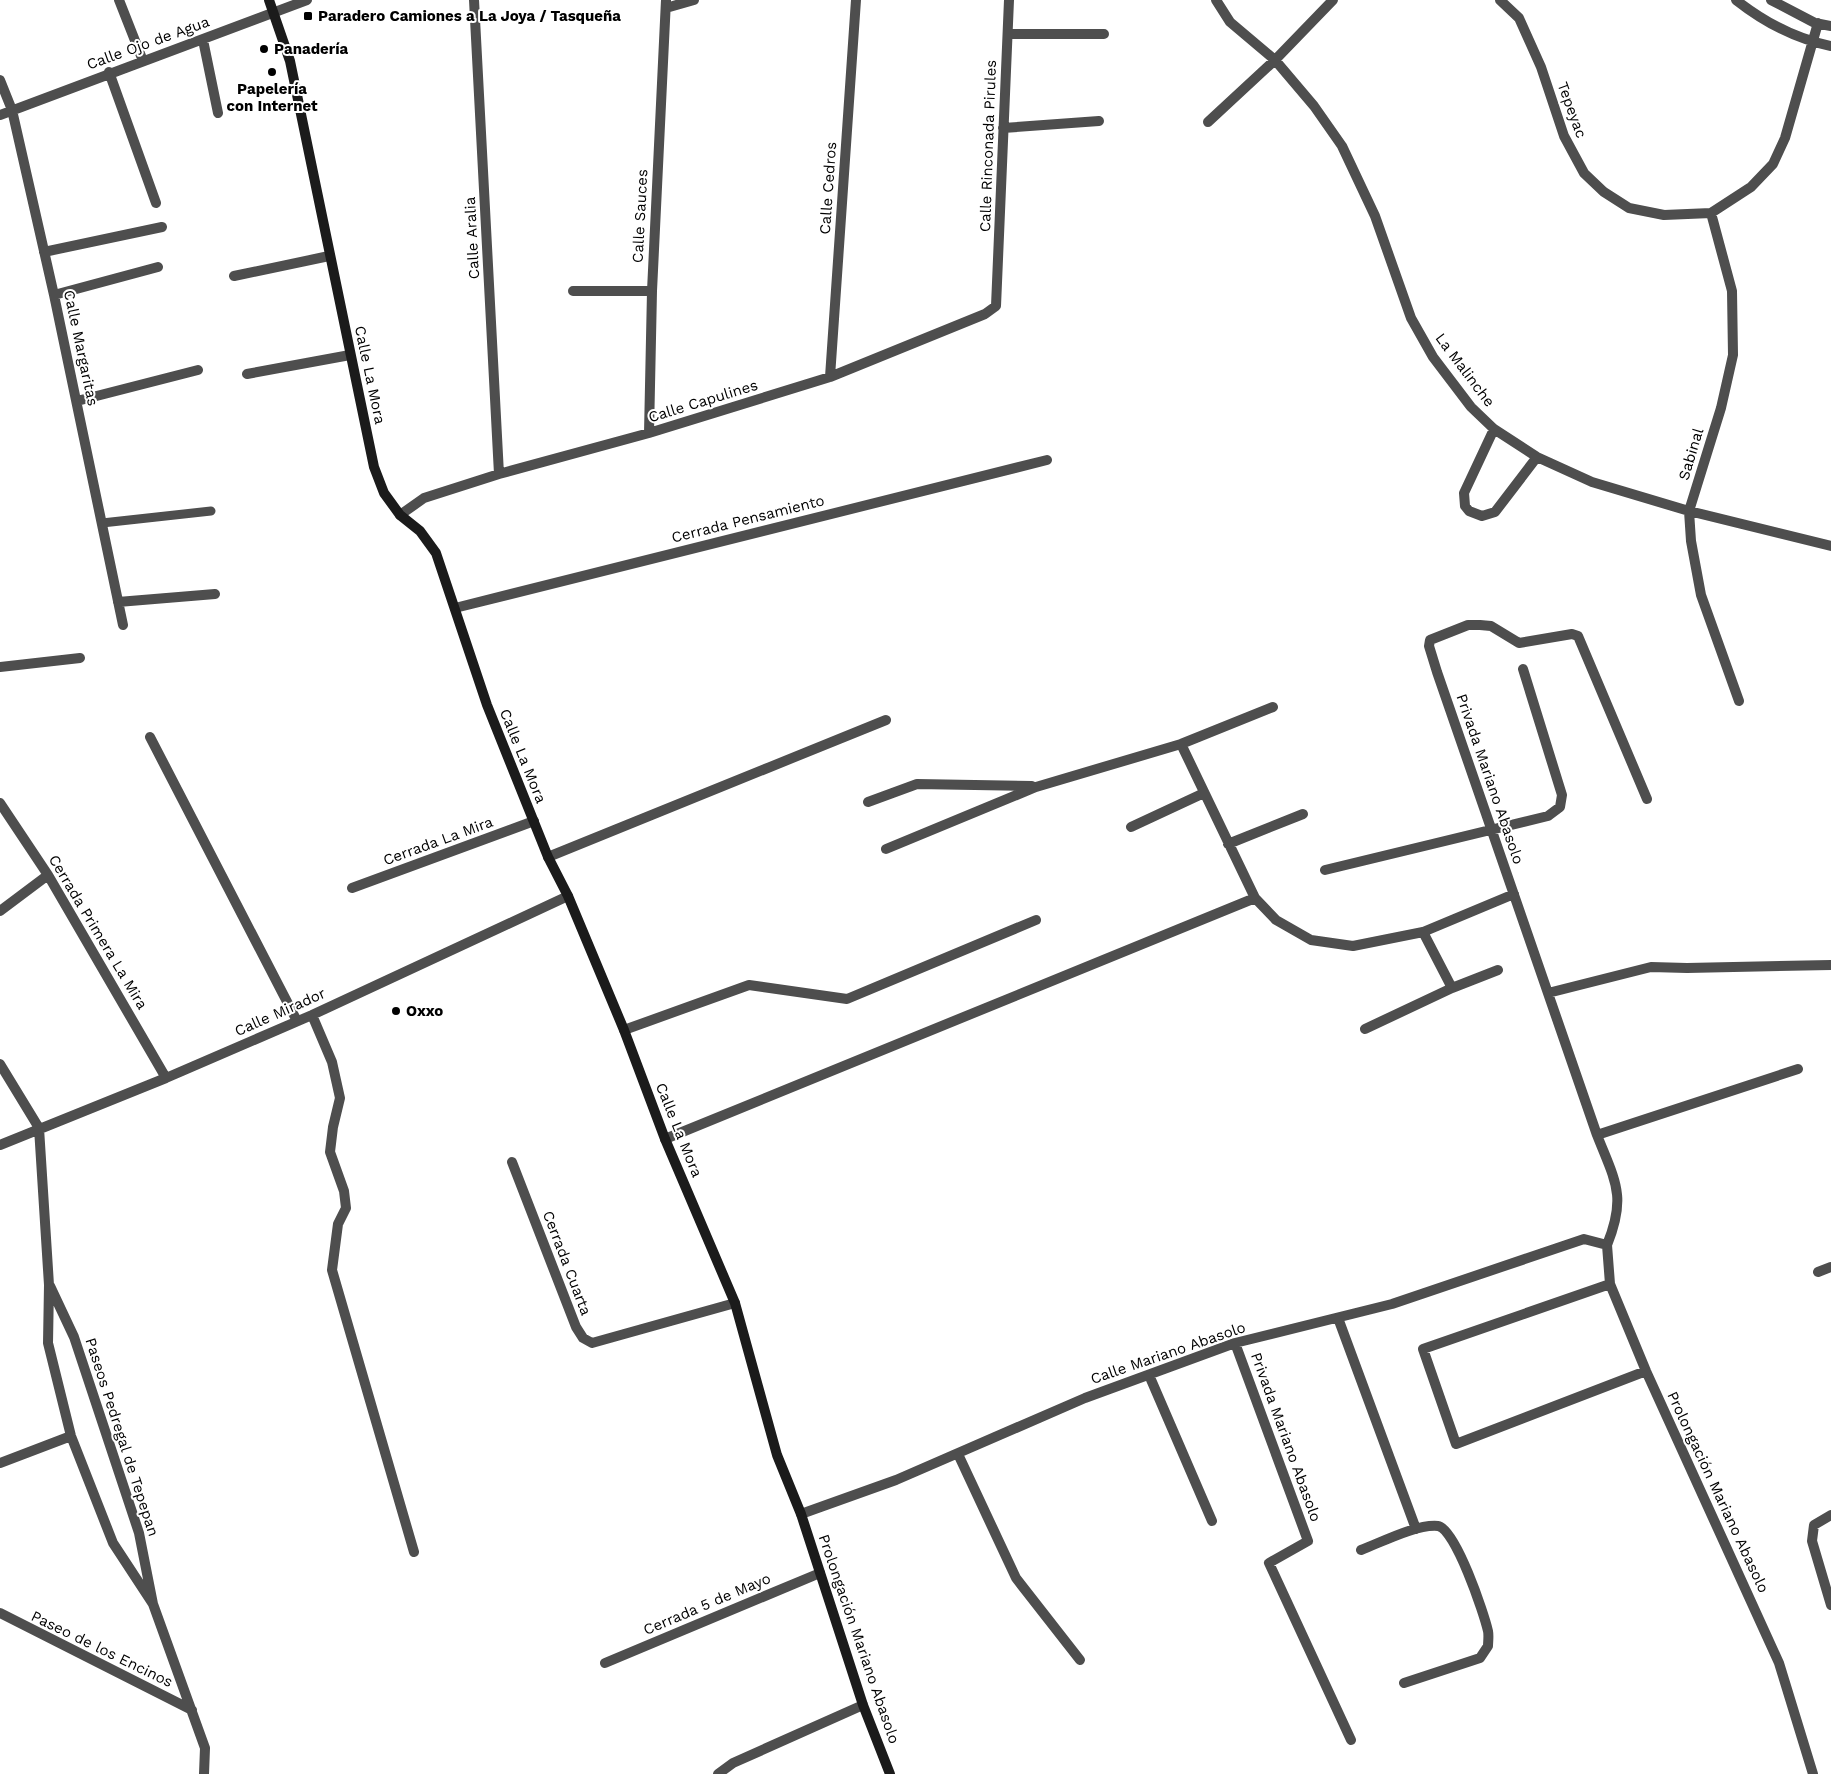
<svg xmlns="http://www.w3.org/2000/svg" width="1831" height="1774" viewBox="0 0 1831 1774" font-family="'Work Sans',sans-serif">
	<style>
		.lines { fill: none; stroke-linecap: round; stroke-linejoin: round }
		.lane { stroke: #4e4e4e; stroke-width: 9 }
		.street { stroke: #4e4e4e; stroke-width: 10 }
		.secondary { stroke: #1b1b1b; stroke-width: 10 }
		.poi-dot { fill: #000; stroke: #fff; stroke-width: 2 }
		.labels { text-anchor: middle; dominant-baseline: central; stroke-width: 4; stroke-linejoin: round; paint-order: stroke }
		.poi-label { font-size: 15px; font-weight: bold; fill: #000; stroke: #fff; text-anchor: start }
		.street-label { font-size: 15px; fill: #000; stroke: #fff }
	</style>
	<rect width="100%" height="100%" fill="#fff"/>
	<g class="lines">
		<!-- lane -->
		<path class="lane" d="M 102,523 L 211,511"/>
		<!-- street -->
		<path class="street" d="M 119,0 L 143,61
			M 474,0 L 499,474
			M 1216,0 L 1230,22 L 1275,60 L 1314,106 L 1342,146 L 1375,216 L 1411,318 L 1433,357 L 1471,407 L 1494,429 L 1537,457 L 1592,482 L 1689,511 L 1831,546
			M 1500,0 L 1519,18 L 1541,67 L 1564,136 L 1584,173 L 1604,192 L 1629,208 L 1664,215 L 1711,213 L 1751,187 L 1773,164 L 1785,138 L 1818,23
			M 1736,0 C 1764,22 1796,39 1831,46
			M 1771,0 L 1815,23 L 1831,26
			M 666,8 L 694,0
			M 1008,34 L 1104,34
			M 203,40 L 218,113
			M 109,72 L 156,203
			M 0,80 L 12,110 L 54,295 L 123,625
			M 0,115 L 307,0
			M 1208,122 L 1275,60 L 1333,0
			M 1003,128 L 1099,121
			M 1711,213 L 1732,291 L 1733,355 L 1721,408 L 1689,511 L 1691,541 L 1701,595 L 1739,701
			M 44,252 L 162,227
			M 234,276 L 329,256
			M 573,291 L 652,291
			M 54,295 L 158,267
			M 247,374 L 350,355
			M 830,377 L 856,0
			M 77,401 L 198,370
			M 1494,429 L 1464,493 L 1465,506 L 1469,511 L 1482,516 L 1495,512 L 1537,457
			M 649,433 L 652,291 L 666,0
			M 400,515 L 424,498 L 499,474 L 649,433 L 830,377 L 985,314 L 996,306 L 1009,0
			M 118,602 L 215,594
			M 455,608 L 1047,460
			M 0,667 L 80,658
			M 150,737 L 297,1021
			M 1181,744 L 1255,898
			M 868,802 L 917,784 L 1032,786
			M 0,803 L 48,875 L 166,1078
			M 1131,827 L 1204,793
			M 1228,844 L 1303,814
			M 886,849 L 1036,787 L 1181,744 L 1273,707
			M 548,857 L 886,720
			M 1325,870 L 1548,816 L 1560,807 L 1562,795 L 1523,669
			M 352,888 L 534,821
			M 0,911 L 48,875
			M 1452,988 L 1498,970
			M 1548,993 L 1651,967 L 1687,968 L 1831,965
			M 312,1015 L 332,1062 L 340,1098 L 333,1127 L 330,1152 L 344,1191 L 346,1208 L 338,1224 L 332,1270 L 414,1552
			M 1365,1029 L 1452,988 L 1423,932
			M 624,1030 L 749,985 L 847,999 L 1036,920
			M 0,1064 L 39,1128 L 49,1285 L 48,1343 L 71,1436 L 113,1543 L 153,1604
			M 1597,1135 L 1798,1069
			M 665,1139 L 1255,898 L 1276,920 L 1311,940 L 1353,946 L 1423,932 L 1514,894
			M 0,1145 L 166,1078 L 312,1015 L 568,896
			M 512,1162 L 576,1327 L 583,1338 L 592,1343 L 735,1303
			M 1607,1245 C 1627,1196 1615,1181 1597,1135 L 1437,672 L 1429,646 L 1430,640 L 1468,625 L 1480,625 L 1491,626 L 1519,643 L 1572,634 L 1578,636 L 1647,799
			M 1818,1272 L 1831,1267
			M 1610,1284 L 1423,1349 L 1456,1444 L 1646,1371
			M 50,1286 L 74,1337 L 139,1533 L 153,1604 L 205,1748 L 204,1774
			M 1338,1318 L 1416,1529
			M 1235,1343 L 1308,1541 L 1269,1563 L 1351,1740
			M 1149,1375 L 1212,1521
			M 958,1454 L 1016,1578 L 1080,1660
			M 0,1463 L 71,1436
			M 801,1514 L 896,1480 L 1085,1398 L 1235,1343 L 1392,1304 L 1584,1239 L 1607,1245 L 1610,1284 L 1646,1371 L 1779,1663 L 1813,1774
			M 1831,1515 L 1814,1525 L 1812,1541 L 1831,1605
			M 1361,1550 C 1382,1542 1416,1524 1438,1526 C 1455,1528 1484,1613 1488,1631 C 1489,1636 1488,1642 1488,1646 L 1480,1658 L 1404,1683
			M 0,1613 L 192,1710
			M 605,1663 L 820,1573
			M 718,1774 L 733,1763 L 863,1705"/>
		<!-- secondary -->
		<path class="secondary" d="M 269,0 L 290,61 L 374,467 L 384,493 L 400,515 L 420,531 L 436,553 L 487,705 L 548,857 L 568,896 L 624,1030 L 665,1139 L 735,1303 L 777,1455 L 801,1514 L 863,1705 L 890,1774"/>
	</g>
	<!-- markers -->
	<g class="poi-dot">
		<rect x="303" y="11" width="10" height="10" rx="2.5"/>
		<circle cx="264" cy="49" r="5"/>
		<circle cx="272" cy="72" r="5"/>
		<circle cx="396" cy="1011" r="5"/>
	</g>
	<g class="labels">
		<!-- poi labels -->
		<g class="poi-label">
			<text x="318" y="16">Paradero Camiones a La Joya / Tasqueña</text>
			<text x="274" y="49">Panadería</text>
			<text x="272" y="89" text-anchor="middle">Papelería<tspan x="272" dy="17">con Internet</tspan></text>
			<text x="406" y="1011">Oxxo</text>
		</g>
		<!-- street labels -->
		<g class="street-label">
			<text transform="translate(148 43) rotate(-20)">Calle Ojo de Agua</text>
			<text transform="translate(1572 110) rotate(70)">Tepeyac</text>
			<text transform="translate(988 146) rotate(-88)">Calle Rinconada Pirules</text>
			<text transform="translate(828 188) rotate(-86)">Calle Cedros</text>
			<text transform="translate(640 216) rotate(-87)">Calle Sauces</text>
			<text transform="translate(472 238) rotate(-93)">Calle Aralia</text>
			<text transform="translate(81 348) rotate(78)">Calle Margaritas</text>
			<text transform="translate(1465 370) rotate(53)">La Malinche</text>
			<text transform="translate(370 375) rotate(78)">Calle La Mora</text>
			<text transform="translate(703 401) rotate(-17)">Calle Capulines</text>
			<text transform="translate(1691 454) rotate(-73)">Sabinal</text>
			<text transform="translate(748 519) rotate(-14)">Cerrada Pensamiento</text>
			<text transform="translate(523 756) rotate(68)">Calle La Mora</text>
			<text transform="translate(1490 779) rotate(71)">Privada Mariano Abasolo</text>
			<text transform="translate(438 841) rotate(-20)">Cerrada La Mira</text>
			<text transform="translate(98 932) rotate(59)">Cerrada Primera La Mira</text>
			<text transform="translate(280 1012) rotate(-24)">Calle Mirador</text>
			<text transform="translate(679 1130) rotate(68)">Calle La Mora</text>
			<text transform="translate(567 1263) rotate(69)">Cerrada Cuarta</text>
			<text transform="translate(1168 1353) rotate(-19)">Calle Mariano Abasolo</text>
			<text transform="translate(122 1437) rotate(72)">Paseos Pedregal de Tepepan</text>
			<text transform="translate(1286 1437) rotate(70)">Privada Mariano Abasolo</text>
			<text transform="translate(1718 1492) rotate(65)">Prolongación Mariano Abasolo</text>
			<text transform="translate(707 1604) rotate(-23)">Cerrada 5 de Mayo</text>
			<text transform="translate(859 1639) rotate(71)">Prolongación Mariano Abasolo</text>
			<text transform="translate(102 1649) rotate(26)">Paseo de los Encinos</text>
		</g>
	</g>
</svg>
